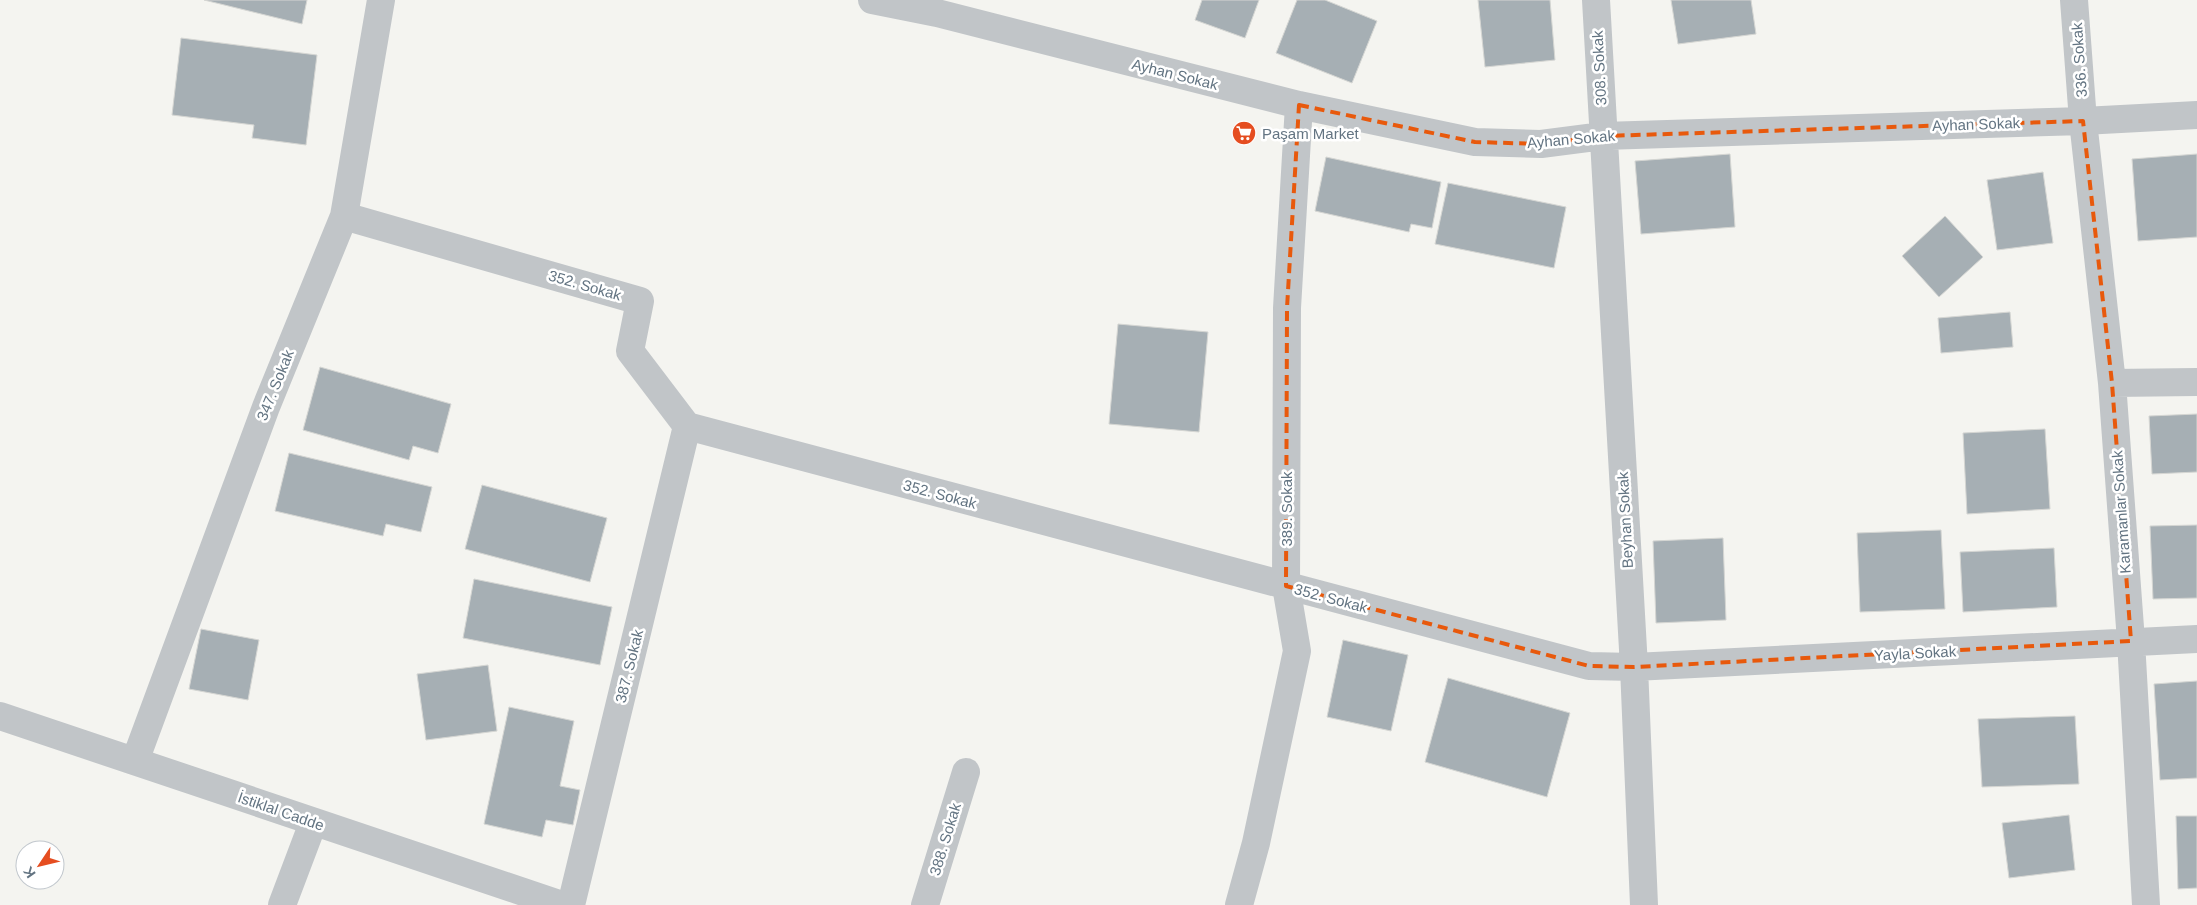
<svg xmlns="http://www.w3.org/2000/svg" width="2197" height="905" viewBox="0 0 2197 905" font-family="Helvetica,sans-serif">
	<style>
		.building { fill: #a6afb4; stroke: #d5d6d3 }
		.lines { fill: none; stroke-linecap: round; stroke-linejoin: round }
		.minor { stroke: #c1c5c8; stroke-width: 28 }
		.marked { fill: none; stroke: #e8590c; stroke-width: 4; stroke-dasharray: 10 6; stroke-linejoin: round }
		.labels { text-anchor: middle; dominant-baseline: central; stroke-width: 5; stroke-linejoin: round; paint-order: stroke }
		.street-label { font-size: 15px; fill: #637482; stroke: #fff }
		.poi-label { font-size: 15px; fill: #637482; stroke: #fff; text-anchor: start }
	</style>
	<rect width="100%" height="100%" fill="#f4f4f0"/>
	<!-- building -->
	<path class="building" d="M 204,0 L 307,0 L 302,24 Z
		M 1202,0 L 1259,0 L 1245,38 L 1195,20 Z
		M 1297,0 L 1325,0 L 1377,21 L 1352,83 L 1276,53 Z
		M 1478,0 L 1550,0 L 1555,60 L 1485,67 Z
		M 1671,0 L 1751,0 L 1756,34 L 1678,44 Z
		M 181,38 L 317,55 L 306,145 L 252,138 L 254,125 L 172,115 Z
		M 1730,154 L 1735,227 L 1641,234 L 1635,161 Z
		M 2197,154 L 2197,237 L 2138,241 L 2132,159 Z
		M 1326,157 L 1441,182 L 1432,228 L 1411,224 L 1409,232 L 1315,211 Z
		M 2043,172 L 2053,243 L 1997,250 L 1987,180 Z
		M 1448,183 L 1566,207 L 1554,268 L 1435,244 Z
		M 1945,216 L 1983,257 L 1939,297 L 1902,256 Z
		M 2010,312 L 2013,347 L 1941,353 L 1938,318 Z
		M 1118,324 L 1208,332 L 1199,432 L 1109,424 Z
		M 320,367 L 451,404 L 438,453 L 413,446 L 409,460 L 303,430 Z
		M 2197,414 L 2197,472 L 2152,474 L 2149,416 Z
		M 2045,429 L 2050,509 L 1967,514 L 1963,433 Z
		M 289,453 L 432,487 L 421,532 L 386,524 L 383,536 L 275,511 Z
		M 482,485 L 607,518 L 590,582 L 465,549 Z
		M 2197,525 L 2197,598 L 2153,599 L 2150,526 Z
		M 1941,530 L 1945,609 L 1860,612 L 1857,533 Z
		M 1723,538 L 1726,620 L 1656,623 L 1653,541 Z
		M 2054,548 L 2057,607 L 1963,612 L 1960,552 Z
		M 474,579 L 612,607 L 600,665 L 463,638 Z
		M 201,629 L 259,640 L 248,700 L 189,689 Z
		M 1343,640 L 1408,655 L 1391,731 L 1327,717 Z
		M 488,665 L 497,731 L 426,740 L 417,674 Z
		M 1448,678 L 1570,713 L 1547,797 L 1425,762 Z
		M 2197,681 L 2197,778 L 2160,780 L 2154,684 Z
		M 509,707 L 574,721 L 560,786 L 580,790 L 573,825 L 546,820 L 542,837 L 484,824 Z
		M 2075,716 L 2079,784 L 1982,787 L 1978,719 Z
		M 2069,815 L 2075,870 L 2009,878 L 2002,823 Z
		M 2176,816 L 2197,816 L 2197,888 L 2178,889 Z"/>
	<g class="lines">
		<!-- minor -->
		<path class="minor" d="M 872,0 L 937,13 L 1299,105 L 1475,142 L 1541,144 L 1603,136 L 2083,121 L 2197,115
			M 1596,0 L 1634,667 L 1644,905
			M 2074,0 L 2083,121 L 2112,383 L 2131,641 L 2146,905
			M 344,216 L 640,301 L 630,351 L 687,426 L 1589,666 L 1634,667 L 2197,639
			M 2112,383 L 2197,382
			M 0,716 L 562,905
			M 135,761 L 266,407 L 344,216 L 381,0
			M 282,905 L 313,823
			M 571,905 L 687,426
			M 925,905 L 966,772
			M 1239,905 L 1256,843 L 1297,651 L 1286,586 L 1287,308 L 1299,105"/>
	</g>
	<!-- marked area -->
	<path class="marked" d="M 1299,105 L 1475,142 L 1541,144 L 1603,136 L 2083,121 L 2112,383 L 2131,641 L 1634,667 L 1589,666 L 1286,586 L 1287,308 Z"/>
	<!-- icons -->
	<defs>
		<g id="supermarket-disc" transform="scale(1.25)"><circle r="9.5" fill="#e54d20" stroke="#fff"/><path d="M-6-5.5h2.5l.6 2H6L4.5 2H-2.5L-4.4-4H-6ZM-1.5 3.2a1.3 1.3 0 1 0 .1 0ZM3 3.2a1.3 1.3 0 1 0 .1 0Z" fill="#fff"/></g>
	</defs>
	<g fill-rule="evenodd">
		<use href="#supermarket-disc" x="1244" y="133"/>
	</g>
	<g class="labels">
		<!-- street labels -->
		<g class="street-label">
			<text transform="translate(2079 60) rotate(-94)">336. Sokak</text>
			<text transform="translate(1599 68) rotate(-93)">308. Sokak</text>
			<text transform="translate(1175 74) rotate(14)">Ayhan Sokak</text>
			<text transform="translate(1976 124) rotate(-2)">Ayhan Sokak</text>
			<text transform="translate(1571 139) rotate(-5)">Ayhan Sokak</text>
			<text transform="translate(585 285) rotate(16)">352. Sokak</text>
			<text transform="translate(275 385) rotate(-68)">347. Sokak</text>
			<text transform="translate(940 494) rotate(15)">352. Sokak</text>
			<text transform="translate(1286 509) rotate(-90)">389. Sokak</text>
			<text transform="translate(2121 512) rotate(-94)">Karamanlar Sokak</text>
			<text transform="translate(1625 520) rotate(-93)">Beyhan Sokak</text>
			<text transform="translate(1331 598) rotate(15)">352. Sokak</text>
			<text transform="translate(1915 653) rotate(-3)">Yayla Sokak</text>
			<text transform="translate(629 666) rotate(-76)">387. Sokak</text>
			<text transform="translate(281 811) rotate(19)">İstiklal Cadde</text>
			<text transform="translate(945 839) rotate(-73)">388. Sokak</text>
		</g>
		<!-- poi labels -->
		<g class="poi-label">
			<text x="1262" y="133">Paşam Market</text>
		</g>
	</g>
	<!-- north arrow -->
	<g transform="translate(40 865) rotate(235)"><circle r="24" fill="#ffffff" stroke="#c1c7cd"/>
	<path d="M0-4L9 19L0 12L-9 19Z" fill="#e54d20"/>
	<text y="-8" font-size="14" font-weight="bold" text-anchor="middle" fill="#637482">K</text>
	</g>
</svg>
